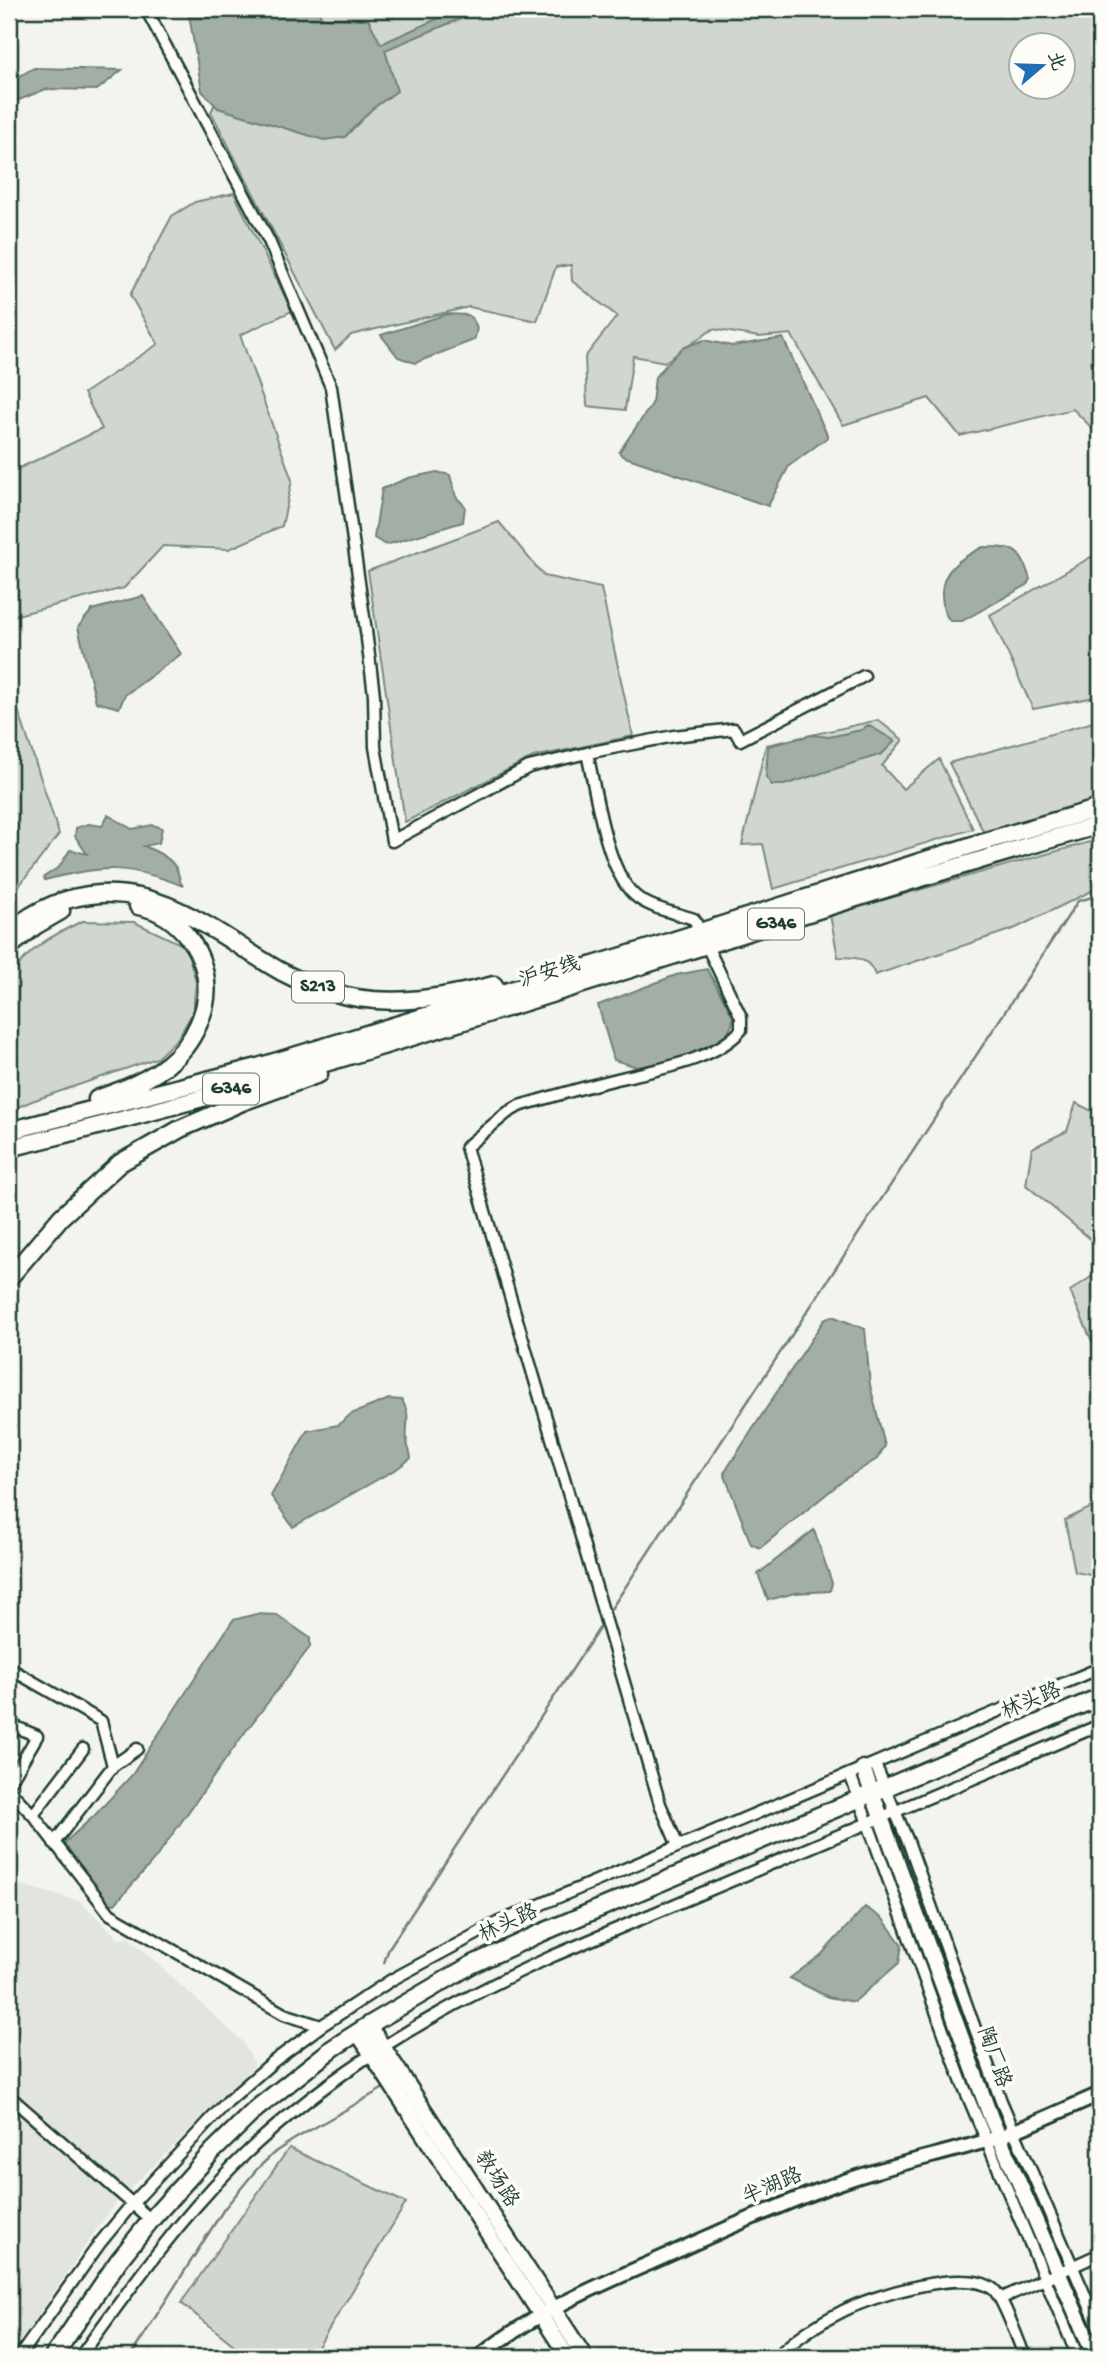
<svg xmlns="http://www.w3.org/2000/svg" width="1109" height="2366" viewBox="0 0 1109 2366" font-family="'Gochi Hand','LXGW WenKai TC',sans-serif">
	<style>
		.built { fill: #e2e5df }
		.green { fill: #d1d6d1; stroke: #788a82; stroke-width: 2; fill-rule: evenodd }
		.water { fill: #a3aea7; stroke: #6e8179; stroke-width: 2 }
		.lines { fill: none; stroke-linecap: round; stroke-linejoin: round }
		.stream { stroke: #6e8179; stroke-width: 2.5 }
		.minor-casing { stroke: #1f3d34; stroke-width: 15 }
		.tertiary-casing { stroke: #1f3d34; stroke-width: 18 }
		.secondary-casing { stroke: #1f3d34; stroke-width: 19 }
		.primary-casing { stroke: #1f3d34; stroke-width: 21 }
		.trunk-casing { stroke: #1f3d34; stroke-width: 21 }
		.minor { stroke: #fdfcf7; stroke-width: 10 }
		.tertiary { stroke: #fdfcf7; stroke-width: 12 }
		.secondary { stroke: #fdfcf7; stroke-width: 14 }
		.primary { stroke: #fdfcf7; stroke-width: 16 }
		.trunk { stroke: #fdfcf7; stroke-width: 16 }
		.labels { text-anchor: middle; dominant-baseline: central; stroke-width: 7; stroke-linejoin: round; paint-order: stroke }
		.shield { fill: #fdfcf7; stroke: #62766e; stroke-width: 2 }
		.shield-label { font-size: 19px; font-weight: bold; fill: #1f3d34 }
		.street-label { font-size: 21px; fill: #1f3d34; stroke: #fdfcf7 }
	</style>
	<rect width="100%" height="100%" fill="#f4f4ef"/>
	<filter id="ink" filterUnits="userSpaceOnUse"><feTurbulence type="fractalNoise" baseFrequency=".0143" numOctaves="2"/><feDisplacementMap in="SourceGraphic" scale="14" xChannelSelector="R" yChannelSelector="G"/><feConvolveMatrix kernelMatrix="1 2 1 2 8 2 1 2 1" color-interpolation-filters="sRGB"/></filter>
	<g filter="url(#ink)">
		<!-- built -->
		<path class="built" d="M 13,1883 L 80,1901 L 120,1940 L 127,1936 L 243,2042 L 255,2065 L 112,2207 L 10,2357 L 9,1888 Z"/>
		<!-- green -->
		<path class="green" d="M 259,9 L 1100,9 L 1100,436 L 1073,409 L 960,436 L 929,398 L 843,425 L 791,334 L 759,337 L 713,329 L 665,362 L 633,356 L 625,410 L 587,406 L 585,357 L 617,316 L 572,281 L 571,265 L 556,267 L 537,321 L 469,307 L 351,335 L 335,350 L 211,112 ZM 1021,46 L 1064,46 L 1064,88 L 1021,88 Z
			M 234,193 L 292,311 L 240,335 L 292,480 L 282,526 L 229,549 L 163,546 L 124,588 L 9,617 L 9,473 L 102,429 L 84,393 L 158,344 L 130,295 L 172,216 L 195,202 Z
			M 499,522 L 544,576 L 601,588 L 633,736 L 533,757 L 405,822 L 368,571 Z
			M 1100,552 L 1100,696 L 1033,709 L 990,615 Z
			M 9,682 L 59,834 L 9,899 Z
			M 878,720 L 903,740 L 882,766 L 903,789 L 939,759 L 973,829 L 773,889 L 763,844 L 742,845 L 766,745 Z
			M 1100,720 L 1100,801 L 984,833 L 949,763 Z
			M 1100,839 L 1100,887 L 1016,928 L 875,975 C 869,957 854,957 838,957 L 830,915 Z
			M 83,921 L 134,922 L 183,945 L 188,953 L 196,982 L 193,1012 L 178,1038 L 157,1058 L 32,1101 L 20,1106 L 16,1113 L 9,1115 L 9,981 C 24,950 54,934 83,921 Z
			M 1076,1103 L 1100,1115 L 1100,1247 L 1026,1185 L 1032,1148 L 1067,1131 Z
			M 1100,1271 L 1100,1344 L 1094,1346 L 1070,1291 Z
			M 1100,1503 L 1100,1577 L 1075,1572 L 1065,1520 Z
			M 289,2148 L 406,2203 L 312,2357 L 249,2357 L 181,2303 Z"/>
		<!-- water -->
		<path class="water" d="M 188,9 L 316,9 L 323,18 L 368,19 L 381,44 L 459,9 L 484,9 L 385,50 L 397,91 L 372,109 L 345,137 L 324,140 L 218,108 L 202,91 Z
			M 34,68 L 122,70 L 97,90 L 46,89 L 9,104 L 9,82 Z
			M 447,314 L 468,315 C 477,323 479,328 474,340 L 415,363 L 398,357 L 381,335 Z
			M 783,338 L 828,437 L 789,466 L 768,506 L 622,456 L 619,452 L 652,404 L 655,377 L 682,348 L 704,340 L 732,346 Z
			M 437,472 L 450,475 L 456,497 L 465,506 L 463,522 L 386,545 L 374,538 L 382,489 L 408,478 Z
			M 983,547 C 1015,547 1020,548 1030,579 L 1027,585 L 962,621 L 950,621 C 943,612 943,606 942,595 C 941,569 963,557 983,547 Z
			M 143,596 L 181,654 L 125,695 L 119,708 L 96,702 L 78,627 L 92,610 Z
			M 868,725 L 895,741 L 882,754 L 784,785 L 772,785 L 766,777 L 768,746 L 812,735 L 829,737 L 861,730 Z
			M 108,815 L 132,829 L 153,825 L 162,828 L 159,843 L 144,846 C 155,851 171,857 177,870 C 180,877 178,880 183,886 C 128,864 102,865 45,880 L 44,877 L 59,867 L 70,850 L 87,854 L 75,836 L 76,828 L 88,824 L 102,826 Z
			M 707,969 L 733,1016 L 732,1025 L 725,1038 L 678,1060 L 637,1067 L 614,1060 L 598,1005 L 676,975 Z
			M 832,1316 L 865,1329 L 870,1385 L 885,1446 L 877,1459 L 845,1479 L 760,1548 L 751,1544 L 724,1473 L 824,1320 Z
			M 389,1399 L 402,1400 C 412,1418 405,1423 407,1441 C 407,1447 411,1452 411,1458 L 398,1468 L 293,1527 L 271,1496 L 307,1431 L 338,1425 L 351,1414 Z
			M 814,1530 L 832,1583 L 830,1591 L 795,1593 L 768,1600 L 758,1574 Z
			M 256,1614 L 277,1615 L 310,1638 L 310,1647 L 243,1735 L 155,1859 L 115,1904 L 102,1902 L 61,1846 L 95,1815 L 132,1775 L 233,1620 Z
			M 865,1907 L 883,1919 L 902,1945 L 899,1963 L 854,2002 L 828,1997 L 790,1978 L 821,1955 Z"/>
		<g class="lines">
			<!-- stream -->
			<path class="stream" d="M 607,1615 L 1078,901 L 1100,895
				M 384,1963 L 389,1948 L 604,1621
				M 130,2357 L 224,2209 L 257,2169 L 275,2152 L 293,2140 L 382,2089 L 384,2085"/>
			<!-- minor casing -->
			<g class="minor-casing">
				<path id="minor" d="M 146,9 L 269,241 L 331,387 L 366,631 L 374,695 L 375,747 L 392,841 L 529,767 L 587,753 C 596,791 606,875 638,898 C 653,909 676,913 694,919 L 741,1017 L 741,1030 C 713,1062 653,1070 613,1080 C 581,1088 550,1097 519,1106 L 507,1113 L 466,1147 L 660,1804 L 678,1846
					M 587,753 L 674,736 L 734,729 L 740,740 L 864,676
					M 9,1668 L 101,1721 L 113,1766 L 54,1843
					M 9,1724 L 37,1736 L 9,1784
					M 875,1764 L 909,1844 L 1001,2101 L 1100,2330
					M 113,1766 L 137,1749
					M 850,1774 L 961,2080 L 1078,2357
					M 9,1790 L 33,1815 L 110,1914 L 284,2014 L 321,2026
					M 33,1815 L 83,1749
					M 9,2096 L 151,2220
					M 1000,2299 L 1100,2254
					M 19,2357 L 100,2243 L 132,2204 L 228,2101 L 274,2061 L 321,2026 L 393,1979 L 497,1923 L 1100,1668
					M 80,2357 C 128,2291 175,2225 232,2167 C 324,2075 436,2009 553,1956 L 1100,1725
					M 777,2357 C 794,2339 820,2322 843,2311 C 872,2296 965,2267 993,2289 C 1003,2297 1019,2343 1025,2357"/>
			</g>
			<!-- tertiary casing -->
			<g class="tertiary-casing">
				<path id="tertiary" d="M 479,2357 C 529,2316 590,2289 650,2263 C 706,2238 762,2212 820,2190 C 873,2169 928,2158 983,2142 C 1023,2130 1062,2110 1100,2094"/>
			</g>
			<!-- secondary casing -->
			<g class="secondary-casing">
				<path id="secondary" d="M 863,1768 L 991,2118 L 1095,2357
					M 369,2025 L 585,2357
					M 357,2032 L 568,2357"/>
			</g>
			<!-- primary casing -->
			<g class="primary-casing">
				<path id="primary" d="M 53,2357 L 119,2260 L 151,2220 L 213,2151 L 256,2109 L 333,2048 L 369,2025 L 471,1965 L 541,1933 L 1100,1697"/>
			</g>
			<!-- trunk casing -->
			<g class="trunk-casing">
				<path id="trunk" d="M 9,932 C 35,910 65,896 100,894 C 172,890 223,939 282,972 C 297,980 315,987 332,992 C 384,1009 443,998 494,985
					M 9,947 L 35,926 L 61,911
					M 97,1099 C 129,1088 163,1075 185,1047 C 195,1034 204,1015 206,998 C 211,957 180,913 138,906
					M 9,1131 L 258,1067 L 653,947 L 982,842 L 1100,808
					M 9,1148 C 378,1060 735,929 1100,825
					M 9,1278 L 61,1217 L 120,1163 L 180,1129 L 242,1102 L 319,1074"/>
			</g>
			<!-- minor -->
			<use href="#minor" class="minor"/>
			<!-- tertiary -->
			<use href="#tertiary" class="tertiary"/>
			<!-- secondary -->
			<use href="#secondary" class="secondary"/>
			<!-- primary -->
			<use href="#primary" class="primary"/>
			<!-- trunk -->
			<use href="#trunk" class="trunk"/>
		</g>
	</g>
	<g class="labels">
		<!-- shield labels -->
		<g class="shield">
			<rect x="748" y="908.5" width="56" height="31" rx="5"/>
			<rect x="292" y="971.5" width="52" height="31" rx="5"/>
			<rect x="203" y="1073.5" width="56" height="31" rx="5"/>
		</g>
		<g class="shield-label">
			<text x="776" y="924">G346</text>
			<text x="318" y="987">S213</text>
			<text x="231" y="1089">G346</text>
		</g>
		<!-- street labels -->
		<g class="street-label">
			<text transform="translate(550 974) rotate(-17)">沪安线</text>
			<text transform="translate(1032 1703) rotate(-23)">林头路</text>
			<text transform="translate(509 1925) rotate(-25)">林头路</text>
			<text transform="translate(992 2058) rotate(70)">陶厂路</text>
			<text transform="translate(495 2180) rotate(57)">教场路</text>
			<text transform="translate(773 2188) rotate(-23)">半湖路</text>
		</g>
	</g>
	<!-- margin -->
	<rect width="1109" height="2366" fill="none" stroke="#fdfcf7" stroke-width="35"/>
	<rect x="18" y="18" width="1074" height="2331" fill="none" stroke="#1f3d34" stroke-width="2.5" filter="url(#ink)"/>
	<!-- north arrow -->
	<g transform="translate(1042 66) rotate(71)"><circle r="33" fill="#fdfcf7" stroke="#a4b0a9" stroke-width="2"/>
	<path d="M0-5L12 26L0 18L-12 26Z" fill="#1f6fb2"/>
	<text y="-10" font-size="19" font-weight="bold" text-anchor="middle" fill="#1f3d34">北</text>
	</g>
</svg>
